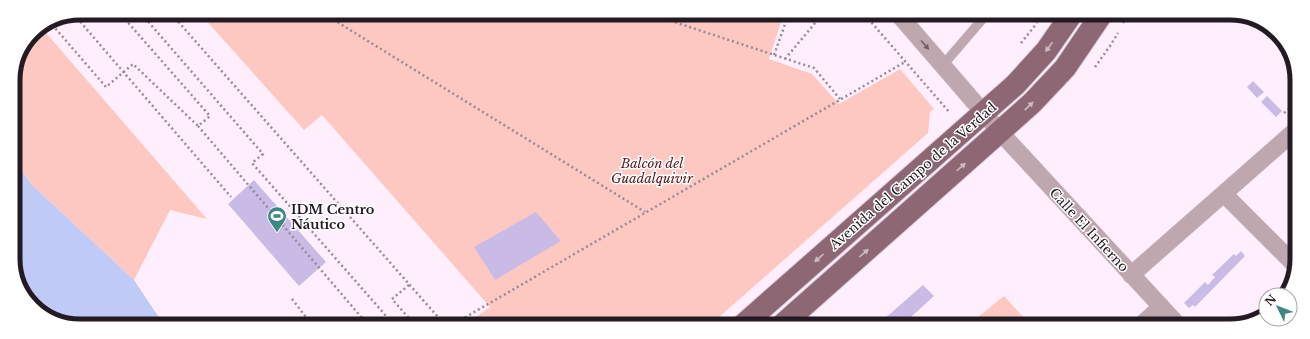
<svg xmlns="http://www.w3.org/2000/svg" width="1310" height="339" viewBox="0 0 1310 339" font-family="'Libre Baskerville',serif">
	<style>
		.green { fill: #fec8c2 }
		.water { fill: #bfcaf6 }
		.building { fill: #cabae6 }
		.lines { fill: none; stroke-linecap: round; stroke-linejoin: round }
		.lane-casing { stroke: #dccdda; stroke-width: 10 }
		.street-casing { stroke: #dccdda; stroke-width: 18 }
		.primary-casing { stroke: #dccdda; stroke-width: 24 }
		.path { stroke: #978a96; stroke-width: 2.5; stroke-dasharray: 2 3; stroke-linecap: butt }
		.lane { stroke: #bea7ae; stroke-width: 9 }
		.street { stroke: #bea7ae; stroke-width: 17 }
		.primary { stroke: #8e6774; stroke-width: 22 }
		.oneway { fill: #706068 }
		.oneway2 { fill: #ccbbc0 }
		.labels { text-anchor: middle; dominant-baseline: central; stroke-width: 3; stroke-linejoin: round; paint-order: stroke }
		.park-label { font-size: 13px; font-style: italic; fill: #551716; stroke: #fff }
		.street-label { font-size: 13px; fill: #231a23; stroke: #fff }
		.poi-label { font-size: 13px; font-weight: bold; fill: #231a23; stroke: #fff; text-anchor: start }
		.rim { fill: none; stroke: #231a23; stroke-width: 5 }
	</style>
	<rect width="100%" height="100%" fill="#ffeffd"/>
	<!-- green -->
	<path class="green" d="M 783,16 L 769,59 L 812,74 L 839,104 L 900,69 L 934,109 L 930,112 L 928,133 L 710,325 L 483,325 L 476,317 L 490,307 L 322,115 L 304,130 L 204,18 Z
		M 41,27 L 207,219 L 170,210 L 134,280 L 31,184 L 14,160 L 13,76 L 33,32 Z
		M 1004,296 L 1025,319 L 1017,326 L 975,326 L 972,322 Z"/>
	<!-- water -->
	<path class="water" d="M 14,160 L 31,184 L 134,280 L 164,325 L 67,325 L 33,307 L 14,272 Z"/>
	<!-- building -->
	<path class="building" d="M 1253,81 L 1264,92 L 1257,98 L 1247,87 Z
		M 1267,96 L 1282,111 L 1276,117 L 1261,102 Z
		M 254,180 L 326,262 L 299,286 L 228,204 Z
		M 536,212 L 561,241 L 495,280 L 474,247 Z
		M 1241,251 L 1245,256 L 1195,307 L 1193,305 L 1189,308 L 1184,303 L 1205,282 L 1208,285 L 1215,277 L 1212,275 L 1234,254 L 1236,256 Z
		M 923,285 L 934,296 L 901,326 L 876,326 Z"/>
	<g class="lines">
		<!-- lane casing -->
		<g class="lane-casing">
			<path id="lane" d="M 943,65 L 986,15"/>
		</g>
		<!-- street casing -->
		<g class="street-casing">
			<path id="street" d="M 899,15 L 1001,133 L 1179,326
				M 1224,194 L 1296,266
				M 1131,275 L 1296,130
				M 1140,326 L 1161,307"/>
		</g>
		<!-- primary casing -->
		<g class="primary-casing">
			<path id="primary" d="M 743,325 L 1015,85 L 1046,51 L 1071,15
				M 782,325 L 1032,103 L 1065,68 L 1101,15"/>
		</g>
		<!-- path -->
		<path class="path" d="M 865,15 L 950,113
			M 656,16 L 814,68 L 840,99
			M 329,17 L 645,212
			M 77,18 L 231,197
			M 145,18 L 263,154 L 252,163 L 394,325
			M 175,18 L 445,325
			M 49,21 L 106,87 L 133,64 L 198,126 L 210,116 L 124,18
			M 1123,23 L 1127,15
			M 1021,43 L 1037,23
			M 774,55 L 788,16
			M 785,59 L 821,16
			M 1095,67 L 1110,46 L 1118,33
			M 1284,113 L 1296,103
			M 198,126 L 368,325
			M 409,285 L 392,299 L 415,325
			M 292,299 L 312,325
			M 452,325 L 905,62"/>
		<!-- lane -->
		<use href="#lane" class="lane"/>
		<!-- street -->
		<use href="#street" class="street"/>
		<!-- primary -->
		<use href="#primary" class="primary"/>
	</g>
	<!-- one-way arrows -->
	<defs><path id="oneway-solid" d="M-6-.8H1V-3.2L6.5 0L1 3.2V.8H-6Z"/></defs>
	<use class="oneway" href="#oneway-solid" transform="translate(925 45) rotate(49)"/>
	<g class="oneway2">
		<use href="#oneway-solid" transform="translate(1049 47) rotate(126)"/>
		<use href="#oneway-solid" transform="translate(1029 106) rotate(-44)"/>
		<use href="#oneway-solid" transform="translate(961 167) rotate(-42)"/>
		<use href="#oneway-solid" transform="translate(864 253) rotate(-41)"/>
		<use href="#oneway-solid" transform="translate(819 258) rotate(139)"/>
	</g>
	<!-- icons -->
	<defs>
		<g id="stadium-pin" transform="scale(1)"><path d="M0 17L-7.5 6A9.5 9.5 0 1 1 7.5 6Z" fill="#3f8783" stroke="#fff"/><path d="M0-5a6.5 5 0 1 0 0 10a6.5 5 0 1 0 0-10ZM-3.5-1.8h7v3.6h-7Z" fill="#fff"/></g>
	</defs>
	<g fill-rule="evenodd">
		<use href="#stadium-pin" x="277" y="216"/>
	</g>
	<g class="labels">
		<!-- park labels -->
		<g class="park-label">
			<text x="652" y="163">Balcón del<tspan x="652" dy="15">Guadalquivir</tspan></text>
		</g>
		<!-- street labels -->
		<g class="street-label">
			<text transform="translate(913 176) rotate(-41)">Avenida del Campo de la Verdad</text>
			<text transform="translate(1089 230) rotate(47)">Calle El Infierno</text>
		</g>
		<!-- poi labels -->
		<g class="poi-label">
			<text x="291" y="209">IDM Centro<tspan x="291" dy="15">Náutico</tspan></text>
		</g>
	</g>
	<!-- crop -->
	<path d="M0 0H1310V339H0ZM80 20H1230A60 60 0 0 1 1290 80V259A60 60 0 0 1 1230 319H80A60 60 0 0 1 20 259V80A60 60 0 0 1 80 20Z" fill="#fff" fill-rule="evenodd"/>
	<path class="rim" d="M80 20H1230A60 60 0 0 1 1290 80V259A60 60 0 0 1 1230 319H80A60 60 0 0 1 20 259V80A60 60 0 0 1 80 20Z"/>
	<!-- north arrow -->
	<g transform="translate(1278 307) rotate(313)"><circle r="19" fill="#ffffff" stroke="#a7a3a7"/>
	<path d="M0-3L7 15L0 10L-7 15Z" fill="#3f8783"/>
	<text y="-6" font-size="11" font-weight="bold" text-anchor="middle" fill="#231a23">N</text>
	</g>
</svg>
